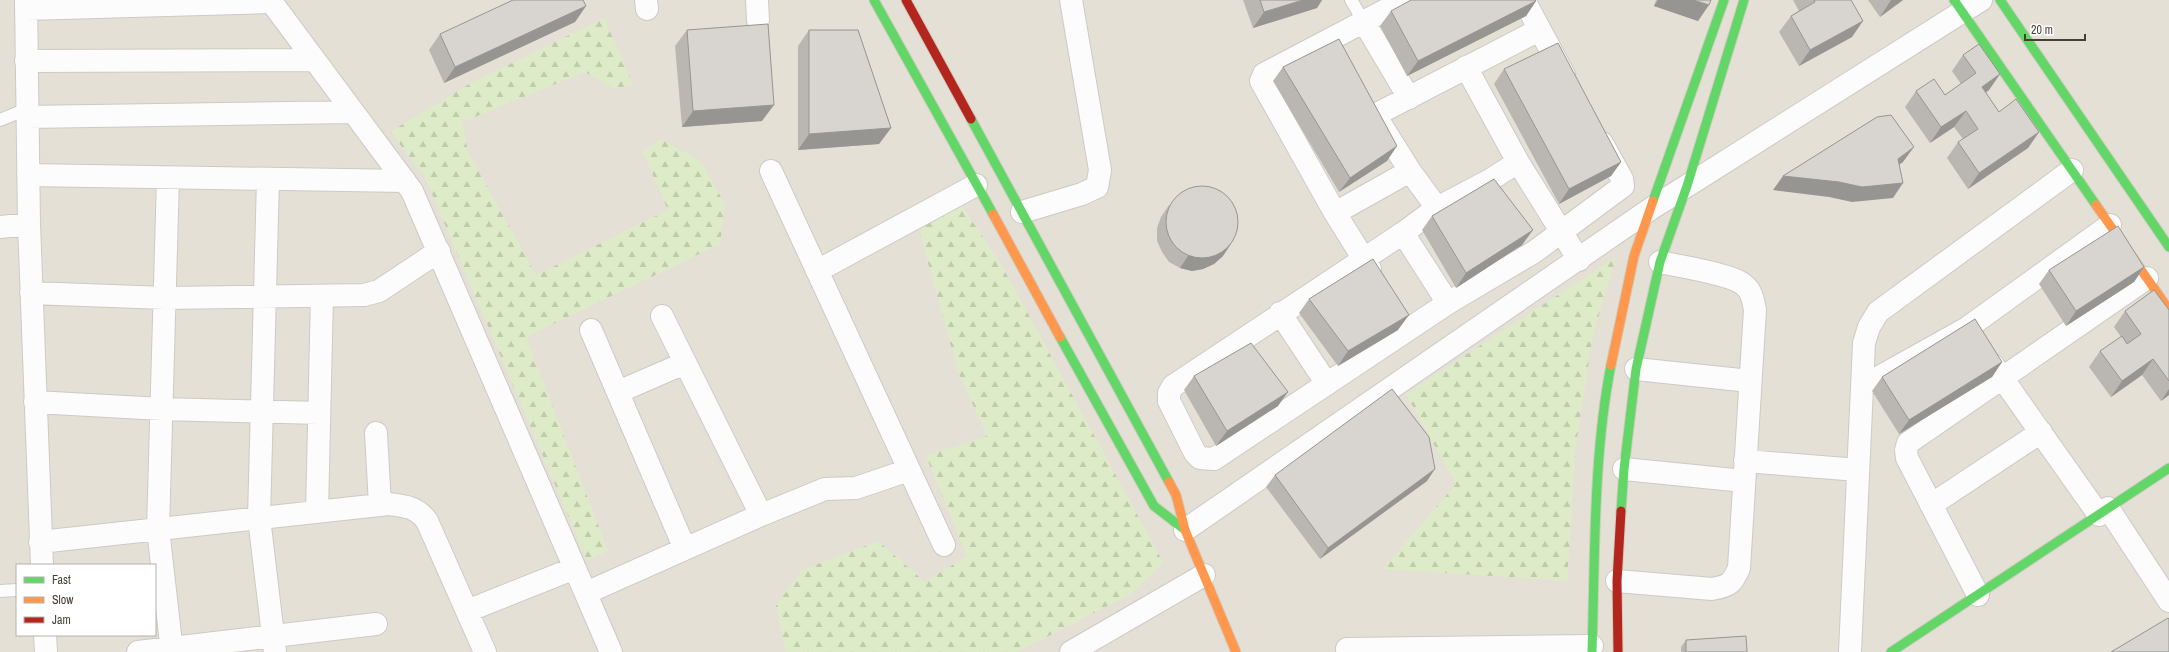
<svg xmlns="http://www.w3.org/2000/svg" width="2169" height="652" viewBox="0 0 2169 652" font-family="'Archivo Narrow',sans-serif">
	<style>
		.residential { fill: #e5e0d6; fill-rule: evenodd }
		.forest { fill: url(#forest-firs) }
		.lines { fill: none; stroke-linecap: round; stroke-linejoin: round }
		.lane-casing { stroke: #cdcac5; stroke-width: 14 }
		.street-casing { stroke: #cdcac5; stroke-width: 24 }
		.fast-casing { stroke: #d0cbc0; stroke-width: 11 }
		.slow-casing { stroke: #d0cbc0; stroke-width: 11 }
		.jam-casing { stroke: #d0cbc0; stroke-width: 11 }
		.lane { stroke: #fdfcfc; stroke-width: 12 }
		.street { stroke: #fdfcfc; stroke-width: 22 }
		.fast { stroke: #63d668; stroke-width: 9 }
		.slow { stroke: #ff974d; stroke-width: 9 }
		.jam { stroke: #b3261e; stroke-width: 9 }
		.wall { fill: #bab7b3 }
		.shaded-wall { fill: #979592 }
		.building { fill: #d8d5d0; stroke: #979592 }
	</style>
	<defs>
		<pattern id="forest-firs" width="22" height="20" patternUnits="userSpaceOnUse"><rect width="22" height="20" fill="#deebc8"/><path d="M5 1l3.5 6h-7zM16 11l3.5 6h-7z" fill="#c0cbac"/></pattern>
	</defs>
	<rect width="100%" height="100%" fill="#f0eee9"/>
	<!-- residential -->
	<path class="residential" d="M 0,0 L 2169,0 L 2169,652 L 0,652 ZM 17,565 L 155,565 L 155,635 L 17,635 Z"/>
	<!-- forest -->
	<path class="forest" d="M 604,18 L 633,84 L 615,89 L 585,72 L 462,122 L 468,152 L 536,275 L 668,210 L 643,152 L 660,139 L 700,161 L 725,204 L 720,244 L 526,337 L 608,551 L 587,560 L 424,175 L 390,132 L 471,83 Z
		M 962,206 L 1002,266 L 1163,562 L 1131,594 L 1017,652 L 786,652 L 776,606 L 802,570 L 878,541 L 925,582 L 967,556 L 926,456 L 987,436 L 958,372 L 918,226 Z
		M 1616,257 L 1593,335 L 1576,444 L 1567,581 L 1383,569 L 1456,484 L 1406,394 Z"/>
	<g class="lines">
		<!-- lane casing -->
		<g class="lane-casing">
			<path id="lane" d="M 1351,0 L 1364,22
				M 0,120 L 27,109
				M 0,591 L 17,590"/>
		</g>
		<!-- street casing -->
		<g class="street-casing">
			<path id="street" d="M 26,0 L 29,224 L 42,565
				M 270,0 L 412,191 L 611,652
				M 646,0 L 647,9
				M 757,0 L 758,20
				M 1524,0 L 1564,75
				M 26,9 L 271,2
				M 1364,22 L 1409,98
				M 26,61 L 314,60
				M 1466,67 L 1518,162 L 1579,260
				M 1375,115 L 1539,30
				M 27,117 L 353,112
				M 1380,123 L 1410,171 L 1437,208
				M 1518,162 L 1490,180 L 1437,208 L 1403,233 L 1173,386 L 1169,393 L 1169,401 L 1195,453 L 1200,458 L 1214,459 L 1448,303 L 1534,252 L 1619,189 L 1623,186 L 1622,179 L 1602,143
				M 771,171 L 944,545
				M 28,175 L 405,181
				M 168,178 L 158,529 L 172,652
				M 268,179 L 259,518 L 275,652
				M 1022,212 L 1082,194 L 1097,187 L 1100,170 L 1071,0
				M 1335,213 L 1410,171
				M 0,227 L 29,224
				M 1403,233 L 1448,303
				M 1370,269 L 1335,213 L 1261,81 L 1264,74 L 1405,0
				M 817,271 L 976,185
				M 31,293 L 165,298 L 364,295 L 379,291 L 439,251
				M 1280,313 L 1327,384
				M 662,316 L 761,515
				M 591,330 L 685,549
				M 1993,365 L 2099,515
				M 1636,369 L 1750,381
				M 1863,386 L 1967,328 L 2110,225
				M 618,392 L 685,363
				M 35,402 L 162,409 L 319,413
				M 376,433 L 380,505
				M 1745,461 L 1858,470
				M 1624,469 L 1744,481
				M 1931,505 L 2041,432
				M 2108,508 L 2169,601
				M 317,512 L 322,296
				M 1185,530 L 1652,208 L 1981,0
				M 40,542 L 389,504 C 405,506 417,507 427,521 L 485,652
				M 1617,581 L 1712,589 C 1729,586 1732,584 1739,568 L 1755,310 C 1753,300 1752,291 1744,285 C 1732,274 1678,266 1660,262
				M 586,593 L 761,515 L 825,489 L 856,488 L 909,470
				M 1978,595 L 1907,458 L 1906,450 L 1908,443 L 2147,278
				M 467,611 L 575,568
				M 45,635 L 46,652
				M 1347,649 L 1592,646
				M 138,652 L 376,624
				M 1071,652 L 1204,575
				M 1850,652 L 1864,343 L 1869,327 L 1878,312 L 2072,170"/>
		</g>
		<!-- fast casing -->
		<g class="fast-casing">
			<path id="fast" d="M 874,0 L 993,214
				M 1954,0 L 2096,205
				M 2000,0 L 2169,247
				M 971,119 L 1169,482
				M 1653,201 L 1724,0
				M 1060,337 L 1154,506 L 1185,530
				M 1621,511 L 1624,469 L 1636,369 L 1660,262 L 1687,186 L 1744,0
				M 1592,652 C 1595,560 1593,456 1611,365
				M 1891,652 L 2169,468"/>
		</g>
		<!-- slow casing -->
		<g class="slow-casing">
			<path id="slow" d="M 2096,205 L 2169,310
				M 993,214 L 1060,337
				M 1611,365 L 1634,256 L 1653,201
				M 1169,482 L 1176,495 L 1185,530 L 1236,652"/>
		</g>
		<!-- jam casing -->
		<g class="jam-casing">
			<path id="jam" d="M 906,0 L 971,119
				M 1618,652 L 1617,581 L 1621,511"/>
		</g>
		<!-- lane -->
		<use href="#lane" class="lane"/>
		<!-- street -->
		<use href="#street" class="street"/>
		<!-- fast -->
		<use href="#fast" class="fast"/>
		<!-- slow -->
		<use href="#slow" class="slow"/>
		<!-- jam -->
		<use href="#jam" class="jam"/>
	</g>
	<!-- wall -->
	<path class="wall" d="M 1243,0 L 1322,0 L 1317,8 L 1253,28 Z
		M 1656,0 L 1711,0 L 1698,21 L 1654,6 Z
		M 1793,0 L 1851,0 L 1852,37 L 1799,66 L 1779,32 L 1791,16 L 1799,11 Z
		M 1868,0 L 1903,0 L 1880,17 Z
		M 1536,1 L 1526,16 L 1407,76 L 1380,26 L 1391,11 Z
		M 586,6 L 575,22 L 444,83 L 429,50 L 440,34 Z
		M 687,30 L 762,121 L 682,127 L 675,46 Z
		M 809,30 L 891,128 L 879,144 L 798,150 L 798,46 Z
		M 1963,55 L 2000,74 L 1989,90 L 1986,93 L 1999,112 L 2039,132 L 2028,148 L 1968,189 L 1947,158 L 1958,142 L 1963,139 L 1954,127 L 1930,143 L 1905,107 L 1916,91 L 1945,95 L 1961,84 L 1952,71 Z
		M 1283,67 L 1387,161 L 1339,192 L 1273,81 Z
		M 1504,69 L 1621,162 L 1611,176 L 1559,204 L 1494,84 Z
		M 1169,205 L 1223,256 L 1214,264 L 1203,269 L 1192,271 L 1180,268 L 1169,262 L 1162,252 L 1157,241 L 1157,228 L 1161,217 Z
		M 1432,216 L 1522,245 L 1456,288 L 1422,230 Z
		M 2144,267 L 2134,282 L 2066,326 L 2039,284 L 2049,270 Z
		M 1309,299 L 1398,330 L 1338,366 L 1299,313 Z
		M 2169,310 L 2169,395 L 2161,401 L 2142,375 L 2111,397 L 2089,367 L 2100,351 L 2121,337 L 2114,327 L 2125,311 Z
		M 2002,362 L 1992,377 L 1899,434 L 1872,391 L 1882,377 Z
		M 1194,376 L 1278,406 L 1216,446 L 1184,390 Z
		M 1275,475 L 1427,481 L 1320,559 L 1266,487 Z
		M 1686,640 L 1747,652 L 1681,652 L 1681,647 Z"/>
	<!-- shaded-wall -->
	<path class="shaded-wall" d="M 1303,0 L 1322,0 L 1317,8 L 1253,28 L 1264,12 Z
		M 1658,0 L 1693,0 L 1709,5 L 1698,21 L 1654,6 Z
		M 1891,0 L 1903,0 L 1880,17 Z
		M 1536,1 L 1526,16 L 1407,76 L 1418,61 Z
		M 586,6 L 575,22 L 444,83 L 455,67 Z
		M 1863,21 L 1852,37 L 1799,66 L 1810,50 Z
		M 2000,74 L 1989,90 L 1970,103 L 1982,87 Z
		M 774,105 L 762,121 L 682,127 L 693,111 Z
		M 1966,111 L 1954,127 L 1930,143 L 1941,127 Z
		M 891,128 L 879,144 L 798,150 L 809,134 Z
		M 2039,132 L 2028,148 L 1968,189 L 1979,173 Z
		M 1397,146 L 1387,161 L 1339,192 L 1350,178 Z
		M 1914,147 L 1903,162 L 1888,173 L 1898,159 Z
		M 1621,162 L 1611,176 L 1559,204 L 1569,189 Z
		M 1783,176 L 1903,183 L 1893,198 L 1852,202 L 1829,197 L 1773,190 Z
		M 1533,230 L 1522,245 L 1456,288 L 1466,273 Z
		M 1231,244 L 1223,256 L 1214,264 L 1203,269 L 1192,271 L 1180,268 L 1188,256 Z
		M 2144,267 L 2134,282 L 2066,326 L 2076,311 Z
		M 1409,315 L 1398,330 L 1338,366 L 1348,351 Z
		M 2153,359 L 2142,375 L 2111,397 L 2122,381 Z
		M 2002,362 L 1992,377 L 1899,434 L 1909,420 Z
		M 2169,389 L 2169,395 L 2161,401 Z
		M 1288,392 L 1278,406 L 1216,446 L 1227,431 Z
		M 1435,469 L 1427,481 L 1320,559 L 1328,548 Z"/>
	<!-- building -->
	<path class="building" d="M 513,0 L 583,0 L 586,6 L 455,67 L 440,34 Z
		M 1260,0 L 1303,0 L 1264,12 Z
		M 1411,0 L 1535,0 L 1536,1 L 1418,61 L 1391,11 Z
		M 1693,0 L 1711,0 L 1709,5 Z
		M 1814,0 L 1851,0 L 1863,21 L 1810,50 L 1791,16 L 1815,2 Z
		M 768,24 L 774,105 L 693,111 L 687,30 Z
		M 809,30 L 858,30 L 891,128 L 809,134 Z
		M 1339,39 L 1397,146 L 1350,178 L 1283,67 Z
		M 1558,43 L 1621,162 L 1569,189 L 1504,69 Z
		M 1979,44 L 2000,74 L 1982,87 L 1999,112 L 2016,99 L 2039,132 L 1979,173 L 1958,142 L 1978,129 L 1966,111 L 1941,127 L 1916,91 L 1934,79 L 1945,95 L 1976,73 L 1963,55 Z
		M 1891,115 L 1914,147 L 1898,159 L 1903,183 L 1862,187 L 1839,182 L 1783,176 L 1877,117 Z
		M 1494,179 L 1533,230 L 1466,273 L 1432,216 Z
		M1166 222a36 36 0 1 1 72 0a36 36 0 1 1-72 0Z
		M 2118,226 L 2144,267 L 2076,311 L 2049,270 Z
		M 1373,259 L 1409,315 L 1348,351 L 1309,299 Z
		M 2154,290 L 2169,310 L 2169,381 L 2153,359 L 2122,381 L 2100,351 L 2122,336 L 2127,344 L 2141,334 L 2125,311 Z
		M 1975,319 L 2002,362 L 1909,420 L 1882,377 Z
		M 1251,343 L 1288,392 L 1227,431 L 1194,376 Z
		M 1392,389 L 1429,437 L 1435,469 L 1328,548 L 1275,475 Z
		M 2168,618 L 2169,619 L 2169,652 L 2111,652 Z
		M 1746,636 L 1747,652 L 1686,652 L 1686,640 Z"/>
	<!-- legend -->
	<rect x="16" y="564" width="140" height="72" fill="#ffffff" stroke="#b5b2ae"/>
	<rect x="24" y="577" width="20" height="6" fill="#63d668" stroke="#b5b2ae"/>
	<text x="52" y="584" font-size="12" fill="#463f35">Fast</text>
	<rect x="24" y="597" width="20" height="6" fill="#ff974d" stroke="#b5b2ae"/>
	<text x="52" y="604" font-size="12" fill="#463f35">Slow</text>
	<rect x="24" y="617" width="20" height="6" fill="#b3261e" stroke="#b5b2ae"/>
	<text x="52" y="624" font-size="12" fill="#463f35">Jam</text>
	<!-- scale -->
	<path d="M2025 34v6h60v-6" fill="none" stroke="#463f35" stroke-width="2"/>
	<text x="2031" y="34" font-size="12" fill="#463f35" stroke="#ffffff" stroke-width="3" paint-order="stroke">20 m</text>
</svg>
